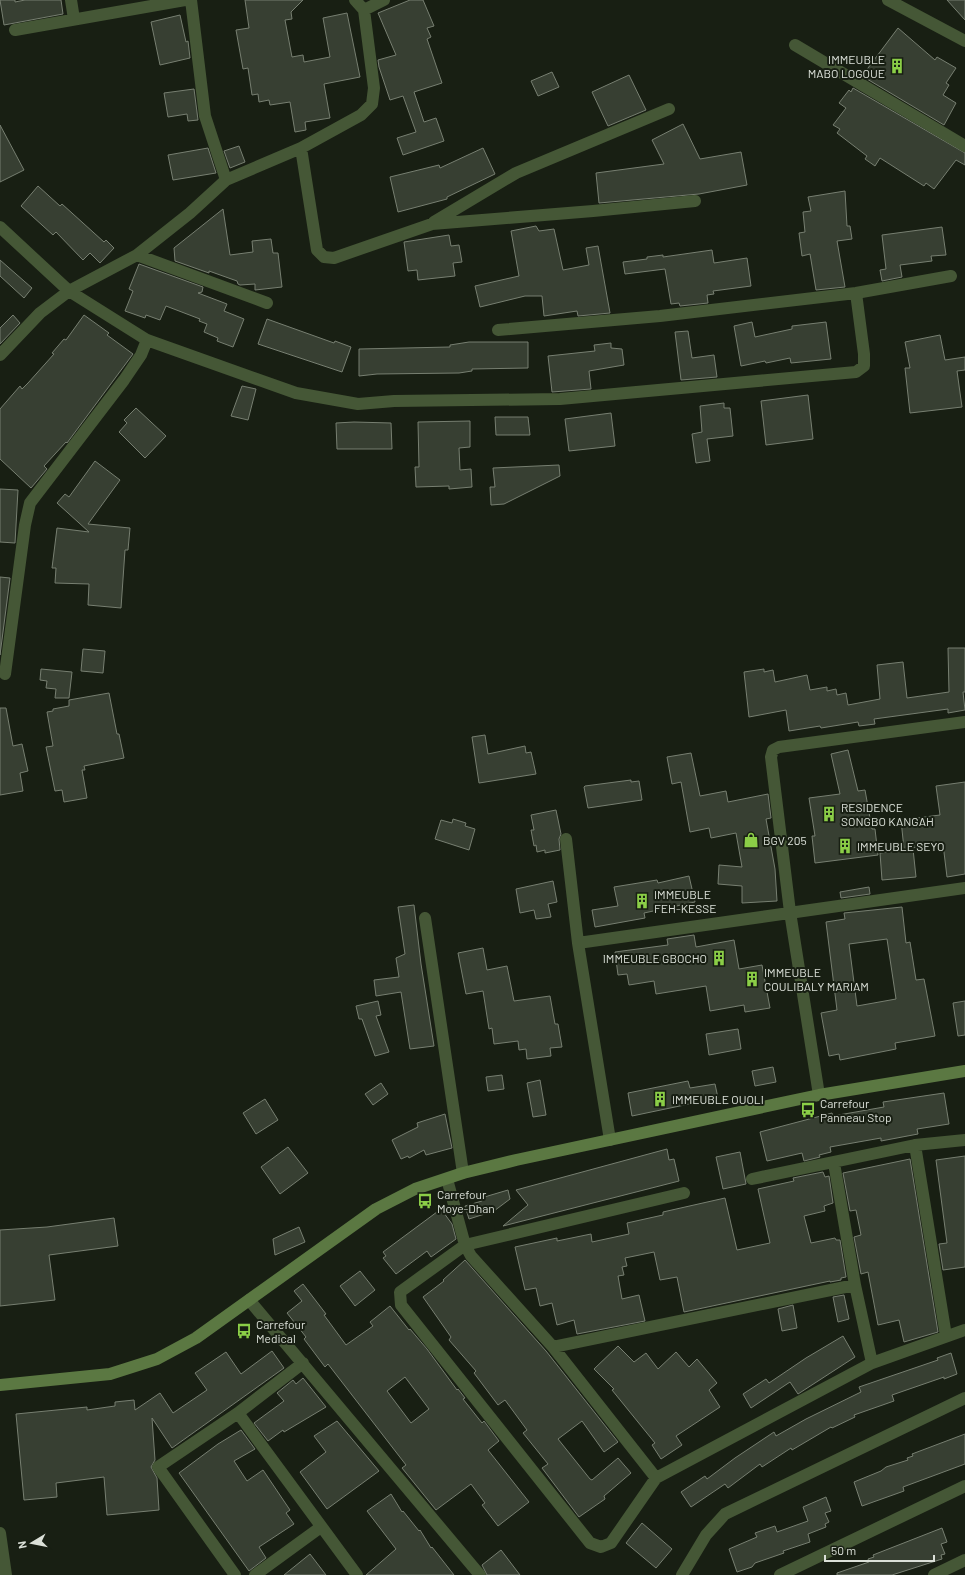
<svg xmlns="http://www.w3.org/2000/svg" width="965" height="1575" viewBox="0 0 965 1575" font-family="Barlow,sans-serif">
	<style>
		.building { fill: #373f32; stroke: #777f71; fill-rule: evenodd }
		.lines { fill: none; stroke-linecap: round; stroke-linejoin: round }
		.street { stroke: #455736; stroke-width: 12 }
		.secondary { stroke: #5b7842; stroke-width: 12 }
		.labels { text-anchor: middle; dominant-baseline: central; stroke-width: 4; stroke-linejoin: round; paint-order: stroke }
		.poi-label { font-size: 12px; fill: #dbe0d8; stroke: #181f13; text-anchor: start }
	</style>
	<rect width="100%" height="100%" fill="#181f13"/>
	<!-- building -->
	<path class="building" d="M 0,0 L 15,0 L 15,2 L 25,0 L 61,0 L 63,14 L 4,25 Z
		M 245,0 L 303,0 L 291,12 L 292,19 L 285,20 L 292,57 L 303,55 L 304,62 L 330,57 L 323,18 L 347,13 L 360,77 L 324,84 L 330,118 L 305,122 L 306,130 L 295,132 L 290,102 L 270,105 L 269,100 L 259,102 L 258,94 L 252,95 L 248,68 L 243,69 L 236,30 L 249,28 Z
		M 410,0 L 423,0 L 434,26 L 427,28 L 431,37 L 427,39 L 442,83 L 414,92 L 424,122 L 436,118 L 444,141 L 403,155 L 397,138 L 416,132 L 403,96 L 390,100 L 379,67 L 378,60 L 396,55 L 378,13 Z
		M 947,0 L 965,0 L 965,20 Z
		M 180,15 L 186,42 L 188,41 L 190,58 L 160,65 L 151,22 Z
		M 898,28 L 935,60 L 937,57 L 956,68 L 946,83 L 949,85 L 943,95 L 956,103 L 944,125 L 862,76 Z
		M 552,72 L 559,87 L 538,96 L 531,81 Z
		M 629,75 L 646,110 L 608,126 L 592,92 Z
		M 853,88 L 965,153 L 965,165 L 956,160 L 934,189 L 926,183 L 924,186 L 880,158 L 875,166 L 865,159 L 867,156 L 837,133 L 840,129 L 833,125 L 846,108 L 839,103 L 849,90 L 851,92 Z
		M 194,89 L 198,120 L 188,121 L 187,114 L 168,117 L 164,93 Z
		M 683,124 L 700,159 L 741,152 L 747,185 L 699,194 L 599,203 L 596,173 L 664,164 L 652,140 Z
		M 0,125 L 24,170 L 0,182 Z
		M 239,146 L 245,162 L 230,168 L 224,151 Z
		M 208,148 L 216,173 L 173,180 L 168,155 Z
		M 483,148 L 495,174 L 447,197 L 447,199 L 398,212 L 390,177 L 439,165 L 440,168 Z
		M 38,186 L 60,206 L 62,204 L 104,242 L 106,240 L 114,248 L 100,263 L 90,253 L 83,260 L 56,232 L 53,235 L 21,206 Z
		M 845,191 L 847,226 L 850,226 L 852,239 L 837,241 L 845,287 L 816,290 L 810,254 L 802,256 L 799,233 L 805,232 L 803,212 L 811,211 L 808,197 Z
		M 223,209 L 230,255 L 253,252 L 252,241 L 271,239 L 273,253 L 278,253 L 282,287 L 255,290 L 255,284 L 240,285 L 238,284 L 237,281 L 209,271 L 209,273 L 175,261 L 174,248 Z
		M 536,226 L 539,231 L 554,229 L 563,270 L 589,265 L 586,248 L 598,246 L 610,313 L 578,316 L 577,311 L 544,316 L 542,296 L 525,296 L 480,307 L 475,286 L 519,276 L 511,231 Z
		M 942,227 L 946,255 L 931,256 L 932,261 L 900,265 L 902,277 L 882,281 L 880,270 L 886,269 L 882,235 Z
		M 449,235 L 451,246 L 459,245 L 462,262 L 453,263 L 455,276 L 418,280 L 417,270 L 408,271 L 404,242 Z
		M 712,250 L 714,263 L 747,258 L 751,286 L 713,291 L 714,294 L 707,295 L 708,303 L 680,306 L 679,303 L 671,304 L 665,269 L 625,274 L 623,262 L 647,259 L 647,257 L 663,255 L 663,257 Z
		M 0,260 L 32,288 L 24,298 L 0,276 Z
		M 139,264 L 203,287 L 202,292 L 198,293 L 227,304 L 224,311 L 244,319 L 233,347 L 217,341 L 218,338 L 204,332 L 207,324 L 199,321 L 200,319 L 166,306 L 160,320 L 146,315 L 145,318 L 125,311 L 133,291 L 129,289 Z
		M 13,315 L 20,323 L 0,344 L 0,328 Z
		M 84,315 L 109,333 L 107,335 L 133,354 L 67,443 L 66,442 L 44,466 L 47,469 L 31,488 L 0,459 L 0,409 L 20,386 L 22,389 L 28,383 L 54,354 L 52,353 L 64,339 L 66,340 Z
		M 267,319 L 334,343 L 335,341 L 351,347 L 342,372 L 258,344 Z
		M 752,322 L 755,337 L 792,329 L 792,326 L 826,322 L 831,359 L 791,363 L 790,358 L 766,363 L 765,361 L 741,366 L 734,326 Z
		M 688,331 L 692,358 L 714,355 L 717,377 L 681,380 L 675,332 Z
		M 940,335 L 945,360 L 965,357 L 965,370 L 957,371 L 962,407 L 910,413 L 905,368 L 910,368 L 905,342 Z
		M 469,342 L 528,342 L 528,368 L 472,369 L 472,371 L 459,373 L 377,374 L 359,376 L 359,349 L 450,347 L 450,345 Z
		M 611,343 L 611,348 L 622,349 L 624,365 L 589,371 L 591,389 L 552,392 L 548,356 L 595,351 L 594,345 Z
		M 242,386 L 256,389 L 248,420 L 231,416 Z
		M 808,395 L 813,439 L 766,445 L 761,401 Z
		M 724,403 L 724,408 L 730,408 L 733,436 L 707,439 L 710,461 L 696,463 L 692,434 L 702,432 L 700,406 Z
		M 136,408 L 166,436 L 145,458 L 119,432 L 127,423 L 124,420 Z
		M 611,413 L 615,446 L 569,451 L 565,419 Z
		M 495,417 L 528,417 L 530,435 L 496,435 Z
		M 470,421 L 470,447 L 459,448 L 460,470 L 471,469 L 472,487 L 449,489 L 449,486 L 416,487 L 415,467 L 419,467 L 418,422 Z
		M 354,422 L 391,423 L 392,449 L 337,449 L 336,423 Z
		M 95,461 L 120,480 L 88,524 L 130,528 L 128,550 L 125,550 L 121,608 L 88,605 L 89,584 L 55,583 L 56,568 L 52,568 L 57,528 L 89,532 L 57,503 L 65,494 L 69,497 Z
		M 559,465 L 560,476 L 504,504 L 491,505 L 490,487 L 495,487 L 493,468 Z
		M 0,489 L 18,490 L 15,543 L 0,542 Z
		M 0,577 L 10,578 L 0,655 Z
		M 948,648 L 965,648 L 965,692 L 963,692 L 965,710 L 948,713 L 948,709 L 874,719 L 875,724 L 859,726 L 858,722 L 821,728 L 820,726 L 789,731 L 786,710 L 749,717 L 744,672 L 764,669 L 764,672 L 773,670 L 775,682 L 807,675 L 810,690 L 827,687 L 827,691 L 836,689 L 837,695 L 846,693 L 848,705 L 880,699 L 877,665 L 903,662 L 907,698 L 949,692 Z
		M 83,649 L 105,651 L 103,673 L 81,671 Z
		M 41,669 L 72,672 L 69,698 L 55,698 L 56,689 L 46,688 L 47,681 L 40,680 Z
		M 109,693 L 117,734 L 119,734 L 124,758 L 84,766 L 85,770 L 82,770 L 87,798 L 64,802 L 62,790 L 55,791 L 46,747 L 53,746 L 47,712 L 53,711 L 53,709 L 69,706 L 69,700 Z
		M 0,708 L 6,708 L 13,746 L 22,744 L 28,771 L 20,773 L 23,791 L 0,795 Z
		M 485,735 L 488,754 L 525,746 L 526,753 L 531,752 L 536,774 L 479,783 L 472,737 Z
		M 848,750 L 858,791 L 865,790 L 872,829 L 875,829 L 878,855 L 815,863 L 812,836 L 815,836 L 809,798 L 840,794 L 831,754 Z
		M 691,753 L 700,796 L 726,791 L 728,802 L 768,794 L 771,818 L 766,819 L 775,869 L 777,901 L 742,903 L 742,886 L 718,884 L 719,865 L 742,867 L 736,833 L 711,838 L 709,828 L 690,832 L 681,782 L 672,784 L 667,757 Z
		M 631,780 L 631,782 L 639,781 L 642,800 L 588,808 L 584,787 L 585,786 Z
		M 965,782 L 965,874 L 947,877 L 943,844 L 904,849 L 901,820 L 940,815 L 936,786 Z
		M 556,810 L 561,834 L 559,839 L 560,850 L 545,853 L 545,850 L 537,852 L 536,845 L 534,846 L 531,830 L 534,830 L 531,815 Z
		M 453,819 L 466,823 L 465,826 L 475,829 L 469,850 L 435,839 L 441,820 L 452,823 Z
		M 913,849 L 916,877 L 882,880 L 880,853 Z
		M 689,876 L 695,902 L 644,913 L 645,918 L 595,927 L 592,910 L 618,906 L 614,887 L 657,880 L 658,883 Z
		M 553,881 L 557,902 L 548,904 L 551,917 L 536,919 L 534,910 L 520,913 L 516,889 Z
		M 869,887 L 870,894 L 841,898 L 840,892 Z
		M 414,905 L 421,964 L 434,1046 L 410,1049 L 401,992 L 376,996 L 374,980 L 399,977 L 396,958 L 405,954 L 398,907 Z
		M 902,907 L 906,943 L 910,942 L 916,980 L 924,979 L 935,1036 L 895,1043 L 896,1049 L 840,1060 L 839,1054 L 829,1056 L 821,1013 L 837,1010 L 826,922 L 845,919 L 844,913 ZM 887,939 L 896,999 L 857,1006 L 849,944 Z
		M 694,935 L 696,947 L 734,940 L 739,969 L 762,965 L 770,1008 L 745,1012 L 744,1005 L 710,1011 L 706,986 L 656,994 L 654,981 L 629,985 L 627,974 L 618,975 L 615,952 L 668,945 L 667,939 Z
		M 483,948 L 487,970 L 507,966 L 514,1001 L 550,996 L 555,1024 L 558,1024 L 562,1047 L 550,1048 L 551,1056 L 527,1059 L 526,1049 L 519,1050 L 518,1041 L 494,1044 L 492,1028 L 489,1029 L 483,991 L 466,994 L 458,953 Z
		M 378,1001 L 381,1015 L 376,1016 L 389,1052 L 375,1056 L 362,1019 L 359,1019 L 356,1006 Z
		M 965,1001 L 965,1035 L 958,1036 L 953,1003 Z
		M 738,1029 L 741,1049 L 709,1055 L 706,1034 Z
		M 773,1067 L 776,1082 L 755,1086 L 752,1071 Z
		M 502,1075 L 504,1089 L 488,1091 L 486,1077 Z
		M 540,1080 L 546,1115 L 533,1117 L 527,1083 Z
		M 688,1081 L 690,1088 L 715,1084 L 718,1098 L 632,1116 L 628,1093 Z
		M 381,1083 L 388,1094 L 373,1105 L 365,1094 Z
		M 944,1093 L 949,1124 L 917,1129 L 918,1134 L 881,1141 L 881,1138 L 830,1147 L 831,1152 L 819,1155 L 820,1157 L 804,1161 L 802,1153 L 767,1161 L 760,1132 L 832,1113 L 833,1116 L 884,1107 L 883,1102 Z
		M 265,1099 L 278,1120 L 256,1134 L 243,1113 Z
		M 445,1114 L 452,1148 L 426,1155 L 424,1150 L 409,1158 L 408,1156 L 401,1159 L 392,1140 L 418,1127 L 417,1123 Z
		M 288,1147 L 308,1173 L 280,1194 L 261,1167 Z
		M 667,1149 L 669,1160 L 674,1159 L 679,1181 L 503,1226 L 528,1205 L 516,1190 Z
		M 740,1152 L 746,1184 L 723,1189 L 716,1157 Z
		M 965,1156 L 965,1267 L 943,1270 L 939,1244 L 947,1243 L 936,1160 Z
		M 910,1159 L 938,1332 L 904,1342 L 899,1320 L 878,1325 L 868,1272 L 861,1274 L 854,1237 L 861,1235 L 856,1210 L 850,1211 L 843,1173 Z
		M 823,1172 L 825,1177 L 829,1176 L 833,1203 L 824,1206 L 825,1211 L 804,1216 L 811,1243 L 835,1238 L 836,1240 L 840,1240 L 846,1277 L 841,1278 L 841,1280 L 830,1282 L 830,1281 L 684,1312 L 677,1277 L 660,1280 L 654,1252 L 625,1258 L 627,1266 L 622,1267 L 624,1275 L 618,1276 L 622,1299 L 639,1295 L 645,1321 L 577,1334 L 574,1320 L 557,1325 L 552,1303 L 540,1306 L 536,1288 L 525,1290 L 515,1247 L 557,1238 L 557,1241 L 591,1234 L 592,1242 L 629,1234 L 627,1223 L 663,1215 L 663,1212 L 725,1198 L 737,1250 L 770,1243 L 758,1189 L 794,1181 L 793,1178 Z
		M 508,1190 L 510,1199 L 494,1211 L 469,1219 L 465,1206 L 482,1201 L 481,1198 Z
		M 441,1209 L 452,1224 L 456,1239 L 431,1257 L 427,1251 L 396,1274 L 383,1258 L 386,1256 L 383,1252 Z
		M 114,1218 L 118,1246 L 49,1255 L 55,1300 L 0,1306 L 0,1230 L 47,1227 Z
		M 299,1227 L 305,1242 L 275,1255 L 273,1239 Z
		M 465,1260 L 546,1351 L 618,1442 L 604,1452 L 582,1421 L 558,1439 L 590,1479 L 592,1480 L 618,1458 L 631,1473 L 604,1496 L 605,1499 L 579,1517 L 542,1468 L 548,1464 L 523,1433 L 527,1430 L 505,1400 L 498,1405 L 474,1373 L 476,1371 L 449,1340 L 451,1337 L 423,1297 L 444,1281 L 443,1280 Z
		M 360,1271 L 375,1290 L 355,1306 L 340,1286 Z
		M 303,1284 L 326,1314 L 324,1315 L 346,1345 L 373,1326 L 370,1322 L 390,1306 L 409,1330 L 410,1329 L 427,1349 L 457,1390 L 458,1389 L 465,1398 L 463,1399 L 482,1423 L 484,1421 L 499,1441 L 488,1450 L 529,1502 L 498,1526 L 482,1505 L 485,1503 L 471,1484 L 436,1510 L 402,1468 L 406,1465 L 328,1364 L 325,1367 L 304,1339 L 306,1337 L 287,1313 L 302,1301 L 294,1291 ZM 405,1377 L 429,1409 L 411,1423 L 387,1391 Z
		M 844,1295 L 849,1319 L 838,1322 L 833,1297 Z
		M 793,1305 L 797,1328 L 782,1331 L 778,1309 Z
		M 843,1336 L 855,1357 L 798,1394 L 790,1382 L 751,1408 L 743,1394 L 766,1379 L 769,1383 L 806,1358 Z
		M 618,1346 L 634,1362 L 646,1353 L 658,1369 L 676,1352 L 689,1367 L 697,1359 L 717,1383 L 709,1390 L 720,1407 L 676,1436 L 682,1445 L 661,1459 L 652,1445 L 655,1443 L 612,1390 L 614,1389 L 594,1369 Z
		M 272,1351 L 284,1368 L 172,1448 L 152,1418 L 155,1460 L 151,1467 L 157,1478 L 159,1510 L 107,1515 L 104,1477 L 56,1483 L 57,1497 L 24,1500 L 16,1414 L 87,1407 L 87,1410 L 115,1406 L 115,1402 L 134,1400 L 135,1410 L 160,1393 L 173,1413 L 207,1390 L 195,1373 L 226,1352 L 241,1374 Z
		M 951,1353 L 957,1374 L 944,1379 L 944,1377 L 892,1395 L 894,1401 L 854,1415 L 855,1417 L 832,1428 L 831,1427 L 792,1450 L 791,1448 L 762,1467 L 760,1464 L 728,1488 L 725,1484 L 691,1507 L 681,1492 L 705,1476 L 707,1479 L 735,1458 L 774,1432 L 776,1436 L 806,1419 L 861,1392 L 859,1387 L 938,1360 L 937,1358 Z
		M 303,1378 L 326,1407 L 284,1432 L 283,1430 L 268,1441 L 254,1423 L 284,1401 L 277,1393 L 293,1380 L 296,1384 Z
		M 337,1421 L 379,1471 L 327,1509 L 300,1472 L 326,1452 L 314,1436 Z
		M 241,1430 L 255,1449 L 234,1461 L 247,1481 L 263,1470 L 290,1510 L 286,1513 L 294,1524 L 259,1547 L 266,1558 L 249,1571 L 179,1473 L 218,1444 Z
		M 965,1434 L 965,1464 L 903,1487 L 904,1491 L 862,1506 L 854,1482 L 881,1471 L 886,1467 L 908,1460 L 907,1458 L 913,1456 L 912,1454 Z
		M 391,1494 L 402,1512 L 403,1511 L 419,1531 L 420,1530 L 431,1548 L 432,1547 L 454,1575 L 366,1575 L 396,1549 L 367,1511 Z
		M 826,1497 L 831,1511 L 825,1513 L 829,1522 L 825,1524 L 826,1527 L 808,1534 L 810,1542 L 783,1551 L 784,1553 L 755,1563 L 752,1567 L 737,1572 L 729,1549 L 757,1537 L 755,1533 L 775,1526 L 777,1532 L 808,1521 L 803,1507 Z
		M 642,1523 L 672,1549 L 656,1568 L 626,1543 Z
		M 942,1528 L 947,1542 L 941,1544 L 945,1554 L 941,1555 L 942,1559 L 892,1575 L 837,1575 L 837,1573 L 869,1562 L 868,1559 L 874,1557 L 873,1555 Z
		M 501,1550 L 520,1575 L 487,1575 L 482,1565 Z
		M 310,1554 L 326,1575 L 284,1575 Z"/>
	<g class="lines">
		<!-- street -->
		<path class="street" d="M 71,0 L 74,19
			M 191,0 L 205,116 L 226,180
			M 888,0 L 965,41
			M 364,10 L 384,0
			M 15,30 L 185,0
			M 795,45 L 965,146
			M 301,148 L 317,250 L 324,257 L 334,258 L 432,224 L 593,211 L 695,201
			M 434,222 L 516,173 L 669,109
			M 0,227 L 69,291 L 147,340 L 296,393 L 358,404 L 394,401 L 560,399 L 856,372 L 864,366 L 864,354 L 856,293
			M 137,255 L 267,303
			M 498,330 L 660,316 L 856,293 L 951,276
			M 0,355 L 40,313 L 69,291 L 137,255 L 190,213 L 226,180 L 301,148 L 361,115 L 372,104 L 374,88 L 364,10 L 355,0
			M 5,674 L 25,525 L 30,503 L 124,380 L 141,355 L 147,340
			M 566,839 L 578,943 L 610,1140
			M 425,918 L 463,1173
			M 578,943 L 965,888
			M 819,1095 L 790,912 L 771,757 L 773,750 L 779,747 L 965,722
			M 915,1145 L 946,1336
			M 834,1163 L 855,1285 L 872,1363
			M 447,1179 L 465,1245 L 471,1256 L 553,1347 L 656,1478 L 872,1363 L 965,1330
			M 752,1179 L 915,1145 L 965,1140
			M 249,1300 L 480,1575
			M 553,1347 L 855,1285
			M 238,1413 L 357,1575
			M 656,1478 L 611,1543 L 601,1547 L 590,1543 L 401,1305 L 400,1292 L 465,1245 L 684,1193
			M 0,1533 L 6,1575
			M 235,1575 L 158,1467 L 238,1413 L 303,1363
			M 255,1575 L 321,1527
			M 682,1575 L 706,1535 L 725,1514 L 965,1398
			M 780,1575 L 965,1486
			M 934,1575 L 965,1560"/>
		<!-- secondary -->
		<path class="secondary" d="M 0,1385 L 110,1374 L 157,1359 L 196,1338 L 376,1209 L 415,1189 L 463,1173 L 516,1160 L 819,1095 L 965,1071"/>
	</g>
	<!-- icons -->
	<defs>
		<g id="building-bare" transform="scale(1.2)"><path d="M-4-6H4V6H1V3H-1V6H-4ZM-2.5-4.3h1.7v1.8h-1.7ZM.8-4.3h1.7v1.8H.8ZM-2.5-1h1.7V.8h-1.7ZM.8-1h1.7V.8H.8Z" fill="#8bce47" stroke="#181f13" stroke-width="2.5" paint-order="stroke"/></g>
		<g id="shop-bare" transform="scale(1.2)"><path d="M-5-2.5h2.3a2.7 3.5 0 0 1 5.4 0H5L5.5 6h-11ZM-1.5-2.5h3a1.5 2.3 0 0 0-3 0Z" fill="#8bce47" stroke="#181f13" stroke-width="2.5" paint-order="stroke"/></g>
		<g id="bus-bare" transform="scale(1.2)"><path d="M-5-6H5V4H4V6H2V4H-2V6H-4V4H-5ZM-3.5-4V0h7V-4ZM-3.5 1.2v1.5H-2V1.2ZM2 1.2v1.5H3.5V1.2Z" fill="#8bce47" stroke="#181f13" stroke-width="2.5" paint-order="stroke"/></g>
	</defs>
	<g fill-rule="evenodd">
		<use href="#building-bare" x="897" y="66"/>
		<use href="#building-bare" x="829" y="814"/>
		<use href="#shop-bare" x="751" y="840"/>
		<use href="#building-bare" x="845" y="846"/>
		<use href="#building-bare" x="642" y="901"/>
		<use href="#building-bare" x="719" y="958"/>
		<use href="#building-bare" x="752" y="979"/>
		<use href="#building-bare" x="660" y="1099"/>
		<use href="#bus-bare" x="808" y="1110"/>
		<use href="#bus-bare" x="425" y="1201"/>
		<use href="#bus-bare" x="244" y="1331"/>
	</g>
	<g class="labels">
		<!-- poi labels -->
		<g class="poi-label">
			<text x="885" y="59" text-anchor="end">IMMEUBLE<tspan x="885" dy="14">MABO LOGOUE</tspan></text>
			<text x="841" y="807">RESIDENCE<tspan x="841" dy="14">SONGBO KANGAH</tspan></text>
			<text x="763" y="840">BGV 205</text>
			<text x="857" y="846">IMMEUBLE SEYO</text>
			<text x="654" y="894">IMMEUBLE<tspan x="654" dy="14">FEH-KESSE</tspan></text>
			<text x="707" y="958" text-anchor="end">IMMEUBLE GBOCHO</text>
			<text x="764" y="972">IMMEUBLE<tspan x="764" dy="14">COULIBALY MARIAM</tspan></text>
			<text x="672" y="1099">IMMEUBLE OUOLI</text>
			<text x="820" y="1103">Carrefour<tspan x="820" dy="14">Panneau Stop</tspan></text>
			<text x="437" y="1194">Carrefour<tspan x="437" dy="14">Moye-Dhan</tspan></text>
			<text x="256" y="1324">Carrefour<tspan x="256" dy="14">Medical</tspan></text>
		</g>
	</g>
	<!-- north arrow -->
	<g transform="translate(32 1543) rotate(260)" stroke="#181f13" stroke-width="3" paint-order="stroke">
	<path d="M0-3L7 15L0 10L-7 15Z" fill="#dbe0d8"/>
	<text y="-6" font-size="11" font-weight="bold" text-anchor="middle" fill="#dbe0d8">N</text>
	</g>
	<!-- scale -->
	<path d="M825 1555v6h109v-6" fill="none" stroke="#dbe0d8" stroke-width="2"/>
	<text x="831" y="1555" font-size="12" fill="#dbe0d8" stroke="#181f13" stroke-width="3" paint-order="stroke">50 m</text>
</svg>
